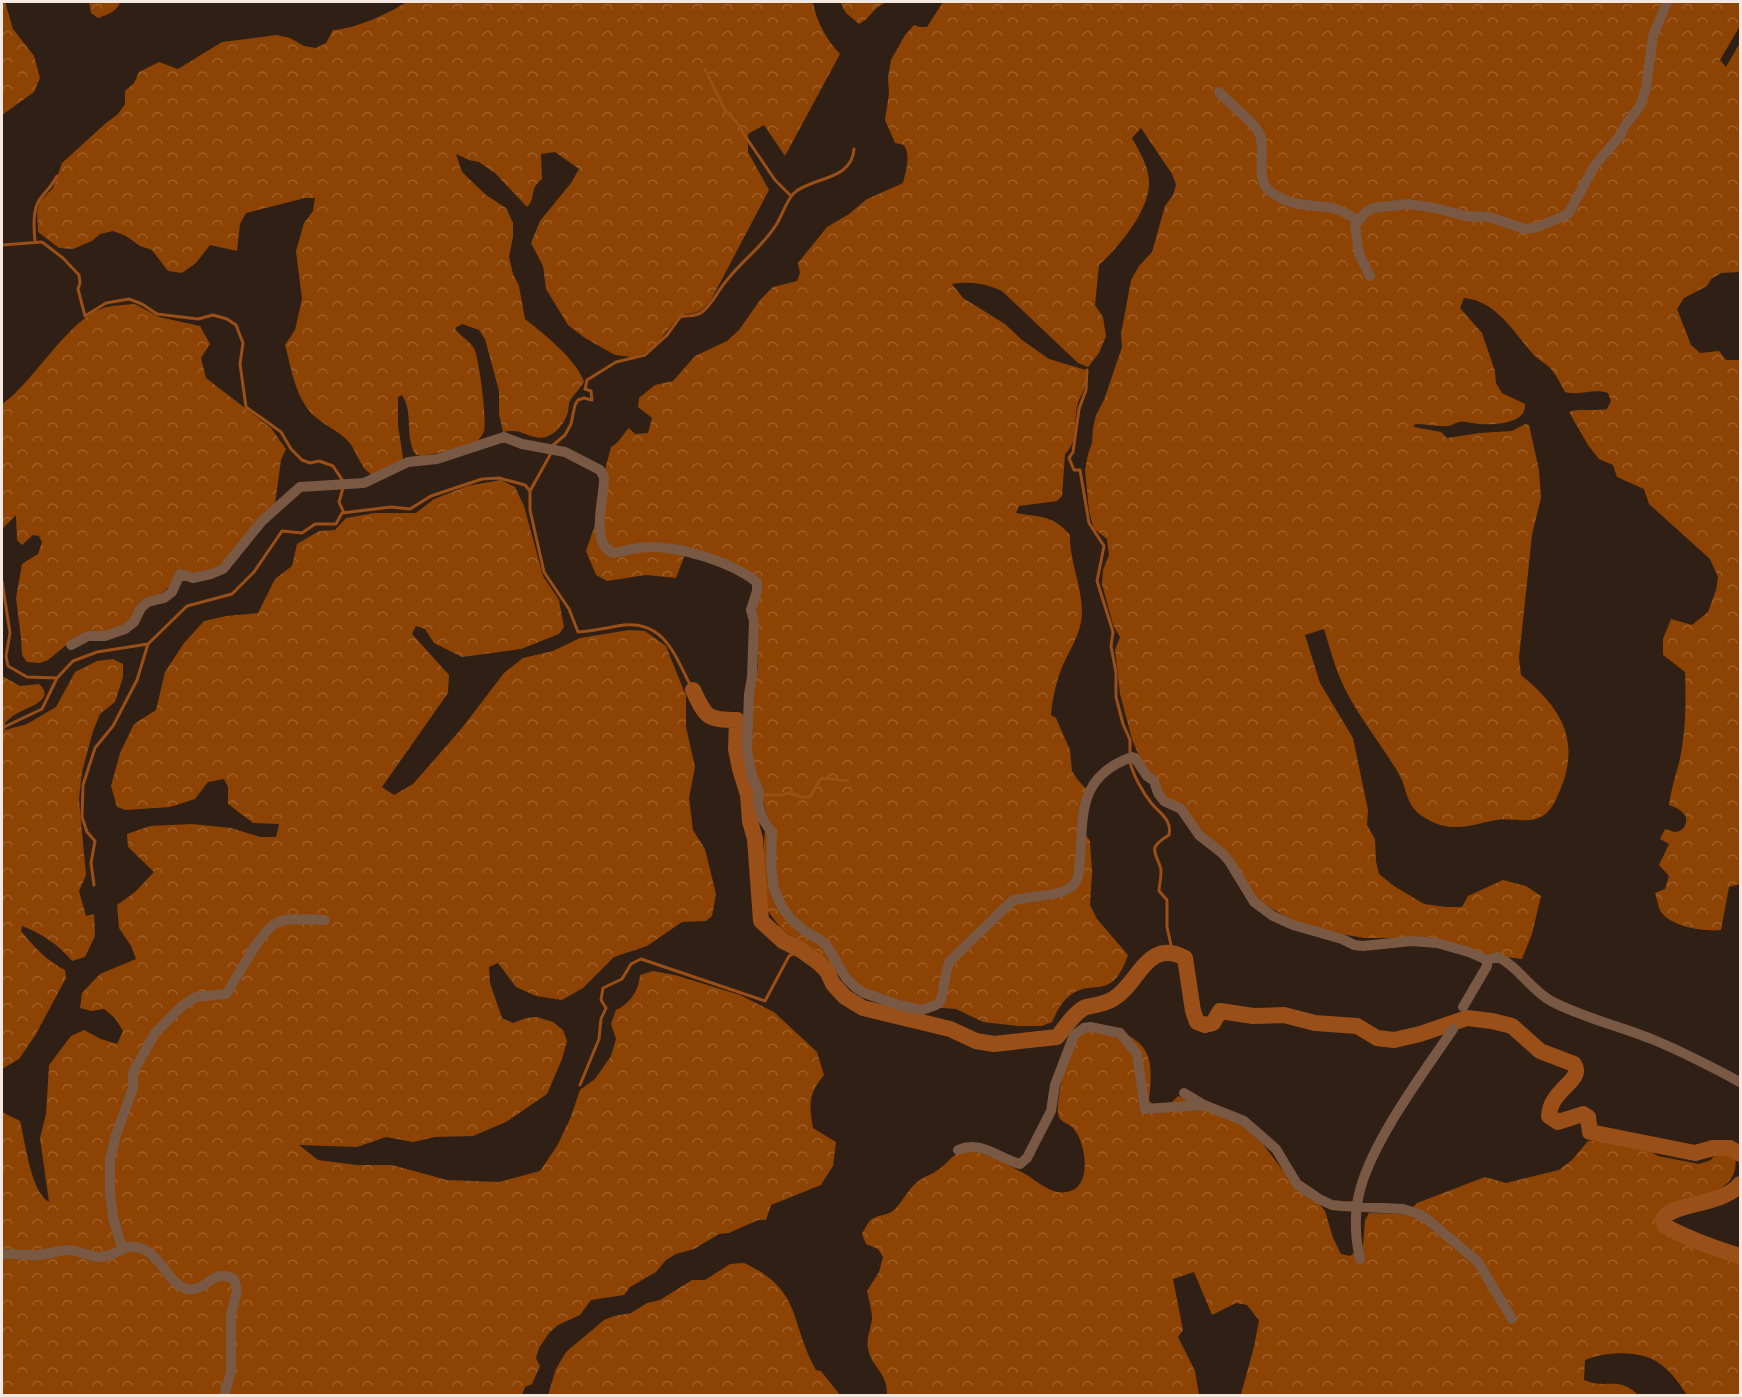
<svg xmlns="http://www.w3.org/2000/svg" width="1742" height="1397" viewBox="0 0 1742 1397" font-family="Lato,sans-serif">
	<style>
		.forest { fill: url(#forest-crowns) }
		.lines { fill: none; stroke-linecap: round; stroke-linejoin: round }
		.stream { stroke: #994f17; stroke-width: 3 }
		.river { stroke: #994f17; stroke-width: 16 }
		.street { stroke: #795844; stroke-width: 10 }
	</style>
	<defs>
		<pattern id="forest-crowns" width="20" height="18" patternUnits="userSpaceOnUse" patternTransform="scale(1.5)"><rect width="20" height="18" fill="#8d4304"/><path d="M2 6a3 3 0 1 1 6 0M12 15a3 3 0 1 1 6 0" fill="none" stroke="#9e5e28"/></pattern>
	</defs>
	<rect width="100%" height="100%" fill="#301f14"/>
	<!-- forest -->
	<path class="forest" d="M 2,2 L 5,2 L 13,29 L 34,56 L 40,78 L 34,92 L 2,115 Z
		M 89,2 L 120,2 C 118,11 107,15 98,18 L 91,13 Z
		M 406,2 L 813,2 C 816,21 826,39 840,54 L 785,156 L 764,125 L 748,134 L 748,152 L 769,190 L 711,300 C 698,316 697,311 679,316 L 655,346 L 645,353 L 632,357 L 615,355 L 585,338 L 568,325 L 546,289 L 543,266 L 531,243 L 540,221 L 571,183 L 579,169 L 555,152 L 541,154 L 542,179 C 528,190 537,197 527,207 L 495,173 L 479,162 L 469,160 L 456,154 L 462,172 L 486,195 L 506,208 L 513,223 L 513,237 L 509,257 L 513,274 L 519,286 L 525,319 C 544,334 577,360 584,382 C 580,389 573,395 570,401 C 568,405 569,411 567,415 C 562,428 549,441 535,437 C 518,433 522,429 503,432 L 499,414 L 499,391 L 485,339 L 479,330 L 462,324 L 455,328 C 459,336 468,339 474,348 C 479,358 487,419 484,431 C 483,434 479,440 476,442 C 462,451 438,452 422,456 L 416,455 C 404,437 414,413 402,395 L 398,397 L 398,426 L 403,457 L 402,461 L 373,475 C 361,470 357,452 349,442 C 338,430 323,425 312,414 C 295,396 291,367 285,345 L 295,330 L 302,299 L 296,251 L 304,223 L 313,211 L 315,198 L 305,198 L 246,213 L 240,224 L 237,251 L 210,245 L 196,263 L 182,273 L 168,271 L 152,250 L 140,246 L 126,236 L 113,231 L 100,234 L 92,241 L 73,249 L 59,248 L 38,232 L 37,211 L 40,201 L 53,188 L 62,163 L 106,123 L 118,114 L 125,104 L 125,91 L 134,83 L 139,72 L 159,62 L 178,69 L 222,42 L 277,35 L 290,38 L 304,46 L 316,48 L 326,43 L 333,30 C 354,29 389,14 406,2 Z
		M 840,2 L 887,2 C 873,7 870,19 859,24 L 846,13 Z
		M 943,2 L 1740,2 L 1740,26 L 1720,60 L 1726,67 L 1740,43 L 1740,272 L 1721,273 L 1711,279 L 1707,286 L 1684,298 L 1677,309 L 1691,345 L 1700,353 L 1719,351 L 1726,360 L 1740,360 L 1740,884 L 1729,887 L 1721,930 C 1704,932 1672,927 1661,912 C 1658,907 1657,898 1655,893 L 1665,889 L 1669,876 L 1659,865 L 1669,844 L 1660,839 L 1665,829 C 1666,829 1673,832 1675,832 C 1685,832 1690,819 1683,813 C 1680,809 1674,807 1669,805 C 1671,790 1675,777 1679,763 C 1686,733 1686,703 1685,672 L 1663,655 L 1663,639 L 1671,619 L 1692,625 L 1708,612 L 1716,590 L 1718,577 L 1710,559 L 1649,504 L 1644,489 L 1617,477 L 1613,465 L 1599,459 L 1588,445 L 1569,412 C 1581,407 1594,412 1607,409 L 1611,401 L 1608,393 C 1594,388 1580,396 1565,392 C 1560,383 1555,372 1547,365 C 1543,362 1539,360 1535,356 C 1515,335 1498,301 1464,298 L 1460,308 L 1482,333 L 1495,371 L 1496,383 L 1502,393 L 1525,404 C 1527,424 1493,425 1479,424 C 1473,424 1466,421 1460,422 C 1456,422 1452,426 1447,426 C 1437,427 1425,424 1415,424 L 1414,427 L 1441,432 L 1447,438 L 1480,433 L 1512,431 L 1525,424 L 1529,425 L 1539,470 L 1541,498 L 1532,535 L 1519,658 L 1521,675 C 1559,706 1581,738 1561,788 C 1557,797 1553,809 1544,815 C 1529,825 1512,817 1496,820 C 1467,826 1449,834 1422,816 C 1405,804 1408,790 1399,774 C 1382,745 1360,719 1345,689 C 1336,671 1330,649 1324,629 L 1305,635 L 1320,683 L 1353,738 L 1368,810 L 1367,825 L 1375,839 L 1376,861 L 1379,874 L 1394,886 L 1424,904 L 1446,907 L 1462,907 L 1468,896 L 1503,880 L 1526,886 L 1541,896 L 1532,934 L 1522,959 L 1484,954 L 1426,938 L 1364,938 L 1341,934 L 1295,922 L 1259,901 L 1195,826 L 1167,798 L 1139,756 L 1132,739 L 1120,694 L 1115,650 L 1120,637 L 1113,625 L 1102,584 L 1103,570 L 1109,555 L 1107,539 L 1094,529 L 1089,511 L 1085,470 L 1088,454 L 1092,443 L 1093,428 L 1096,415 L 1104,400 L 1122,347 L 1121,334 L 1131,280 L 1139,266 L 1152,252 L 1165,206 L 1173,195 L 1176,185 L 1172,174 L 1141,128 L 1132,138 C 1139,151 1149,166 1149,182 C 1150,210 1119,247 1099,265 L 1095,305 L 1103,317 L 1106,336 L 1099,353 L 1088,367 L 1078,363 L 1002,291 C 985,283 970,281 952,284 L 963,298 L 1005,324 L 1022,340 L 1049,359 L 1086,370 C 1085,376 1086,383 1084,389 C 1083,394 1079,398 1078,403 C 1073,420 1079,442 1065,454 L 1062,496 L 1057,501 L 1019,506 L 1016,513 C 1041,518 1052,514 1070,535 C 1069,564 1086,593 1081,622 C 1078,639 1067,654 1061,670 C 1056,683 1052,701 1051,715 L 1056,718 L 1070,750 L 1072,771 L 1077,779 L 1087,790 L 1078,823 L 1090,841 L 1092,872 L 1090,905 L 1097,919 L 1128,955 C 1111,1005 1092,975 1067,998 C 1060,1004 1056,1014 1052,1022 L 1042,1026 L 1019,1026 L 983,1022 L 956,1009 L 920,1006 L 855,992 L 815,951 L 783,931 L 770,914 L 763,902 L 762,875 L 766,812 L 751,755 L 750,712 L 758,666 L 756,606 L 760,585 L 687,549 L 676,578 L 646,575 L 607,581 L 596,575 L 586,551 L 602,504 L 605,470 L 611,447 C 620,442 622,435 629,428 L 635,434 L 648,433 L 652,418 L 638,407 L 639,398 L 655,385 L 673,381 L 695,356 L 727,341 L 739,330 L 760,300 L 773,287 L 797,281 L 800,273 L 798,263 L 827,227 L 849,214 L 867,199 L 903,183 C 906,170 911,157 904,145 L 895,143 L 885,120 L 889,94 L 888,78 L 891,60 L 905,35 L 914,25 L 920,27 L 927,27 Z
		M 135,304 L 159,317 L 200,326 L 210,344 L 201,358 L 206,378 L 271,428 L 286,449 L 281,460 L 275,504 L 219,566 L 171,585 L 125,626 L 75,638 L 48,660 L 40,663 L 27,662 L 22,655 L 21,638 L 16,598 L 22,564 L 38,554 L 42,542 L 39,536 L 33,535 L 22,545 L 17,540 L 16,515 L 2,529 L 2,404 C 34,383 70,315 107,307 C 116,305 126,305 135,304 Z
		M 501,480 L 515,487 L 524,506 L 543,576 L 559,600 L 564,627 L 559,634 L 521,649 L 462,657 L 434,643 L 425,629 L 416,626 L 412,634 L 449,675 L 448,693 L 382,787 L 394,795 L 413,784 L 462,728 L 504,673 L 523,658 L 553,651 L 580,638 L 629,630 L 645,631 L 666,646 L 686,696 L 686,727 L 695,767 L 689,798 L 693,830 L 705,849 L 716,894 L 712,916 L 706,921 L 682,922 L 647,946 L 614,957 L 583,988 L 562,1000 L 536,996 L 516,987 L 498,963 L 489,967 L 490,983 L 502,1018 L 513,1023 L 526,1018 L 537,1017 L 553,1022 L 563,1030 L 567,1041 L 562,1059 L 547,1094 L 506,1122 L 473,1136 L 435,1137 L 413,1142 L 386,1137 L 357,1147 L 299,1145 L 318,1160 L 357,1165 L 392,1165 L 447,1180 L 499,1182 L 540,1171 L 557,1146 L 570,1119 L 580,1090 L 595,1079 L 611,1056 L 616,1039 L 611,1024 L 616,1010 C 630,1004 639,990 640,975 L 653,971 L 675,975 L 740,995 L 774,1012 L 817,1052 L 824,1075 C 808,1094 809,1104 813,1128 L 836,1142 L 833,1166 L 821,1185 L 771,1205 L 766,1220 L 758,1220 L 729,1233 L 719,1234 L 694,1249 L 676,1254 L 666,1260 L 656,1272 L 630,1287 L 624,1295 L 591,1300 L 580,1315 L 558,1325 L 549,1333 L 539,1348 L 536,1358 L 540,1366 L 532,1384 L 525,1387 L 522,1395 L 2,1396 L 2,1112 L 20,1121 C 25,1141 31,1193 49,1202 L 40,1138 L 46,1114 L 49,1065 L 71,1036 L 84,1030 L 101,1039 L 117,1044 L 123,1031 L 115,1018 L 104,1009 L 91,1011 L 80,1008 L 82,993 L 100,974 L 136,959 L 131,946 L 119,928 L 117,905 L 135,892 L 154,872 L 128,847 L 127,834 L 150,826 L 192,824 L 231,828 L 260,837 L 276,837 L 279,824 L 253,823 L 228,804 L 228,787 L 224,779 L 208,782 L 195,799 L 170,807 L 126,810 L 117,807 L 111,786 L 120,753 L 134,724 L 156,710 L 165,672 L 184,643 L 204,621 L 226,616 L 258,613 L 275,579 L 292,566 L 297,544 L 319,531 L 335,530 L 346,518 L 375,513 L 416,513 L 434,499 L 467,486 Z
		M 113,659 L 123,664 L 123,677 L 115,702 L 100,714 L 93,731 L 82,772 L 79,799 L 86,875 L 79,891 L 86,916 L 94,914 L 95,936 L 85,957 L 72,961 C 58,944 42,934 22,926 L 21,931 C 34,947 47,961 65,970 L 66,978 L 36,1034 L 19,1059 L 2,1069 L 2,676 L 20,686 L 39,684 C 57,700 27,707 16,714 C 12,716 8,720 5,723 L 5,730 L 27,724 L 56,707 L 75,672 L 97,661 Z
		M 1111,1028 C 1153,1043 1153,1059 1149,1101 L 1154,1105 L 1168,1106 L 1178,1096 L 1236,1120 L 1262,1143 L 1295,1186 L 1316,1200 L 1325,1211 L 1333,1238 L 1341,1254 L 1350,1256 L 1363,1246 L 1365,1220 L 1369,1213 L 1406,1214 L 1417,1203 L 1485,1177 L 1506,1183 L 1559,1170 L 1572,1160 L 1588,1141 L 1607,1139 L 1638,1144 L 1658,1156 L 1699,1164 L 1711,1160 L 1715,1154 L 1735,1156 C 1742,1194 1692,1198 1671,1207 C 1667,1209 1663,1212 1659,1214 L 1660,1223 L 1665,1229 L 1716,1253 L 1740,1259 L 1740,1395 L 1687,1395 C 1680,1385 1673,1374 1663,1366 C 1644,1349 1607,1351 1585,1360 L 1584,1380 C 1607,1390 1618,1375 1638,1395 L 1244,1395 L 1241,1394 L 1254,1347 L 1259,1320 L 1247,1305 L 1236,1303 L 1212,1315 L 1194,1272 L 1173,1279 L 1183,1330 L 1178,1337 L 1195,1371 L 1199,1395 L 887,1395 C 887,1370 871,1368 868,1348 C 866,1339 871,1328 872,1319 C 872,1310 869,1300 867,1291 L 879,1272 L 883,1257 L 878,1249 L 866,1244 L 862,1234 C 864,1230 868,1222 872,1219 C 880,1214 889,1216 896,1208 C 903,1200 908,1190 916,1183 C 922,1177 932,1175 939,1169 C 947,1164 951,1156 960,1152 C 977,1146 1012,1167 1027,1175 C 1041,1184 1055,1198 1073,1190 C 1092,1181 1085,1140 1073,1128 C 1068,1122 1059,1123 1058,1113 C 1056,1099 1069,1044 1080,1035 C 1088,1029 1101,1029 1111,1028 Z
		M 744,1263 C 803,1290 789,1322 816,1370 L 821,1371 L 840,1395 L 548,1395 L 556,1369 L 566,1352 L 604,1320 L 614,1316 L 631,1313 L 647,1303 L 660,1300 L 692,1280 L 705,1280 L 730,1264 Z"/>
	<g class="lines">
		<!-- stream -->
		<path class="stream" d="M 705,69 L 725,110 L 738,124 L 743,133 L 775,180 L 791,196
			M 35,242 C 34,230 32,210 40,199 C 46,191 52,186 57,176
			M 2,245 L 42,242 L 63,258 L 79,275 L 80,283 L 78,289 L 85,316 L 106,303 L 129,299 L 142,304 L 157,314 L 198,319 L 213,315 L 227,319 L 236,325 L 243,343 L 240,364 L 246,407 L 281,432 L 291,449 L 302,460 L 310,463 L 319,461 L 333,466 L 343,481
			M 1087,370 L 1086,390 L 1079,409 L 1073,452 L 1069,458 L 1074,470 L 1080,470 L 1089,523 L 1104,546 L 1097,581 L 1113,632 L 1111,646 L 1116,673 L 1116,697 L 1123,724 L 1130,740 L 1130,755
			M 343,488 L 339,502 L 344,513
			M 530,491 L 550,455 L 552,446 L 565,435 L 571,424 L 575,405 L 578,400 L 584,398 L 592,400 L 591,391 L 585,389 L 587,380 L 616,362 L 645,355 L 667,335 L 680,317 C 687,315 696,317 702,312 C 713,304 718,290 727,280 C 743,260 763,246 776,225 C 782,216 786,201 794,193 C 811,177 852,181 854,149
			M 2,581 L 10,633 L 6,656 L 8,666 L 27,677 L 57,678
			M 2,728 L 42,709 L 57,678 L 73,661 L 97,652 L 148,644
			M 1130,762 C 1133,775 1143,793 1152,804 C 1161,814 1172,820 1169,835 C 1150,847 1153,848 1160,866 C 1163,873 1159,884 1159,891 L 1167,900 L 1167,927 L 1173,954
			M 748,795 L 782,795 L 788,793 L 802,797 L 810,797 C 815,790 816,784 822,778 L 848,781
			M 94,885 L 91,863 L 95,841 L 87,832 L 82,817 L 83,785 L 95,748 L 113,726 L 137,680 L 148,644 L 187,606 L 232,594 L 254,572 L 282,531 L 302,533 L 315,524 L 336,524 L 342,513 L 391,507 L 410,509 L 431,496 L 482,479 L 499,478 L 525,485 L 530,491 L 530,510 L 544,572 L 569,609 L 578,632 C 594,631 609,627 624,625 C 667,621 676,660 693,690
			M 580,1085 L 599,1039 L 601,1019 L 606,1008 L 601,1000 L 603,988 L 622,979 L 631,964 L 641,959 L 765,1001 L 789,956 L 801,950"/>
		<!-- river -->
		<path class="river" d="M 693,690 C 706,717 706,720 737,720 L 736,749 L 740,769 L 748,795 L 750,821 L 755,839 L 761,921 L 783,941 L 801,950 L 819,963 L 827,971 L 833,984 L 845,997 L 863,1008 L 950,1029 L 976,1041 L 994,1044 L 1057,1037 C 1065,1028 1075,1011 1086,1007 C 1095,1005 1105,1004 1113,999 C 1138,985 1147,937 1185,958 L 1193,1011 L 1197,1022 L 1205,1025 L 1213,1023 L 1220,1011 L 1253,1016 L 1284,1015 L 1315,1023 L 1357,1026 L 1377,1038 L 1394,1040 L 1420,1034 L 1467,1018 L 1492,1021 L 1512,1026 L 1540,1051 L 1574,1064 C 1585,1081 1550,1089 1549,1116 L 1558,1122 L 1583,1114 L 1588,1117 L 1590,1132 L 1695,1153 L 1713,1148 L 1730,1148 L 1740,1154
			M 1740,1184 C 1723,1206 1672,1202 1663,1219 L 1665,1226 C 1690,1240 1714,1248 1740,1256"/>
		<!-- street -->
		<path class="street" d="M 1219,92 C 1229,104 1256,123 1260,135 C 1266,152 1254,180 1271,192 C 1294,208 1308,204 1333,208 C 1341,210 1350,216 1358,220
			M 1370,276 L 1359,254 L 1355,225 L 1366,212 L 1373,208 L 1408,204 L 1435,208 L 1465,216 L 1489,217 L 1525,229 L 1538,227 L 1568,214 L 1595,165 L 1620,136 L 1624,127 L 1640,106 L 1646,88 L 1653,36 L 1667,2
			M 71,645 L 88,636 L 105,636 L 125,629 L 134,622 L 141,608 L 148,602 L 164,598 L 172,592 L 180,574 L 193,578 L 211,574 L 223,569 L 262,521 L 300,487 L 364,483 L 408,462 L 437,459 L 504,437 L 522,444 L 565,452 L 600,470 L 604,477 C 605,496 589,543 613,553 C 625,551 638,547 650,547 C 683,547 731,562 757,582 L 757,591 L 751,610 L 754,621 L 752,677 L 749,694 L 747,750 L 752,776 L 759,791 L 758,802 L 762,818 L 772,833 L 771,865 L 774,889 L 782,907 L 791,919 L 806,932 L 819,939 L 827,946 L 846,978 L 855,987 L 864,993 L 902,1006 L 922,1010 L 936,1005 L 941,1000 L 947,969 L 950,961 L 1012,901 C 1031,894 1072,899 1078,877 C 1086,826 1070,779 1132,757 L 1135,758 L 1147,776 L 1154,781 L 1158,793 L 1164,801 L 1181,809 L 1199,835 L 1222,853 L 1229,861 L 1254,902 L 1273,916 L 1293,925 L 1342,939 L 1354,945 L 1363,946 L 1412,941 L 1437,943 L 1469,952 L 1487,960 L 1498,957 C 1519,967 1530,989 1551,1001 C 1583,1018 1620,1026 1654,1040 C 1683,1052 1712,1067 1740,1082
			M 1463,1007 L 1487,966 L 1487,960
			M 1184,1093 L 1204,1105 L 1244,1121 L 1276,1149 L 1297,1184 L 1319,1199 L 1332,1205 L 1342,1206 L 1403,1209 L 1419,1214 L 1427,1219 L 1478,1262 L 1512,1319
			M 958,1150 C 981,1140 998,1158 1020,1164 L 1027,1158 L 1051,1111 L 1055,1085 L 1074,1035 L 1084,1028 L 1090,1027 L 1120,1033 L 1137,1054 L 1145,1109 L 1204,1105
			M 122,1248 L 113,1217 L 110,1194 L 110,1160 L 116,1135 L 133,1088 L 133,1072 L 155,1033 L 182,1006 L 196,997 L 226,994 C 239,976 260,930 278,922 C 289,917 312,920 325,920
			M 2,1254 C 14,1253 26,1256 38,1255 C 49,1254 59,1250 70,1250 C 80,1251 91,1257 101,1257 C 119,1256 124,1240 145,1250 C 162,1258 170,1286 188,1289 C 208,1292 212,1267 234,1279 L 237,1291 L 231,1315 L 231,1372 L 224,1396
			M 1360,1259 C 1355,1237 1354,1216 1359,1194 C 1371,1142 1423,1074 1453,1029"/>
	</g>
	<!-- border -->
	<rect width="1742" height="1397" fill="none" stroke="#f5e8e1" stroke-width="6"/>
</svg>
